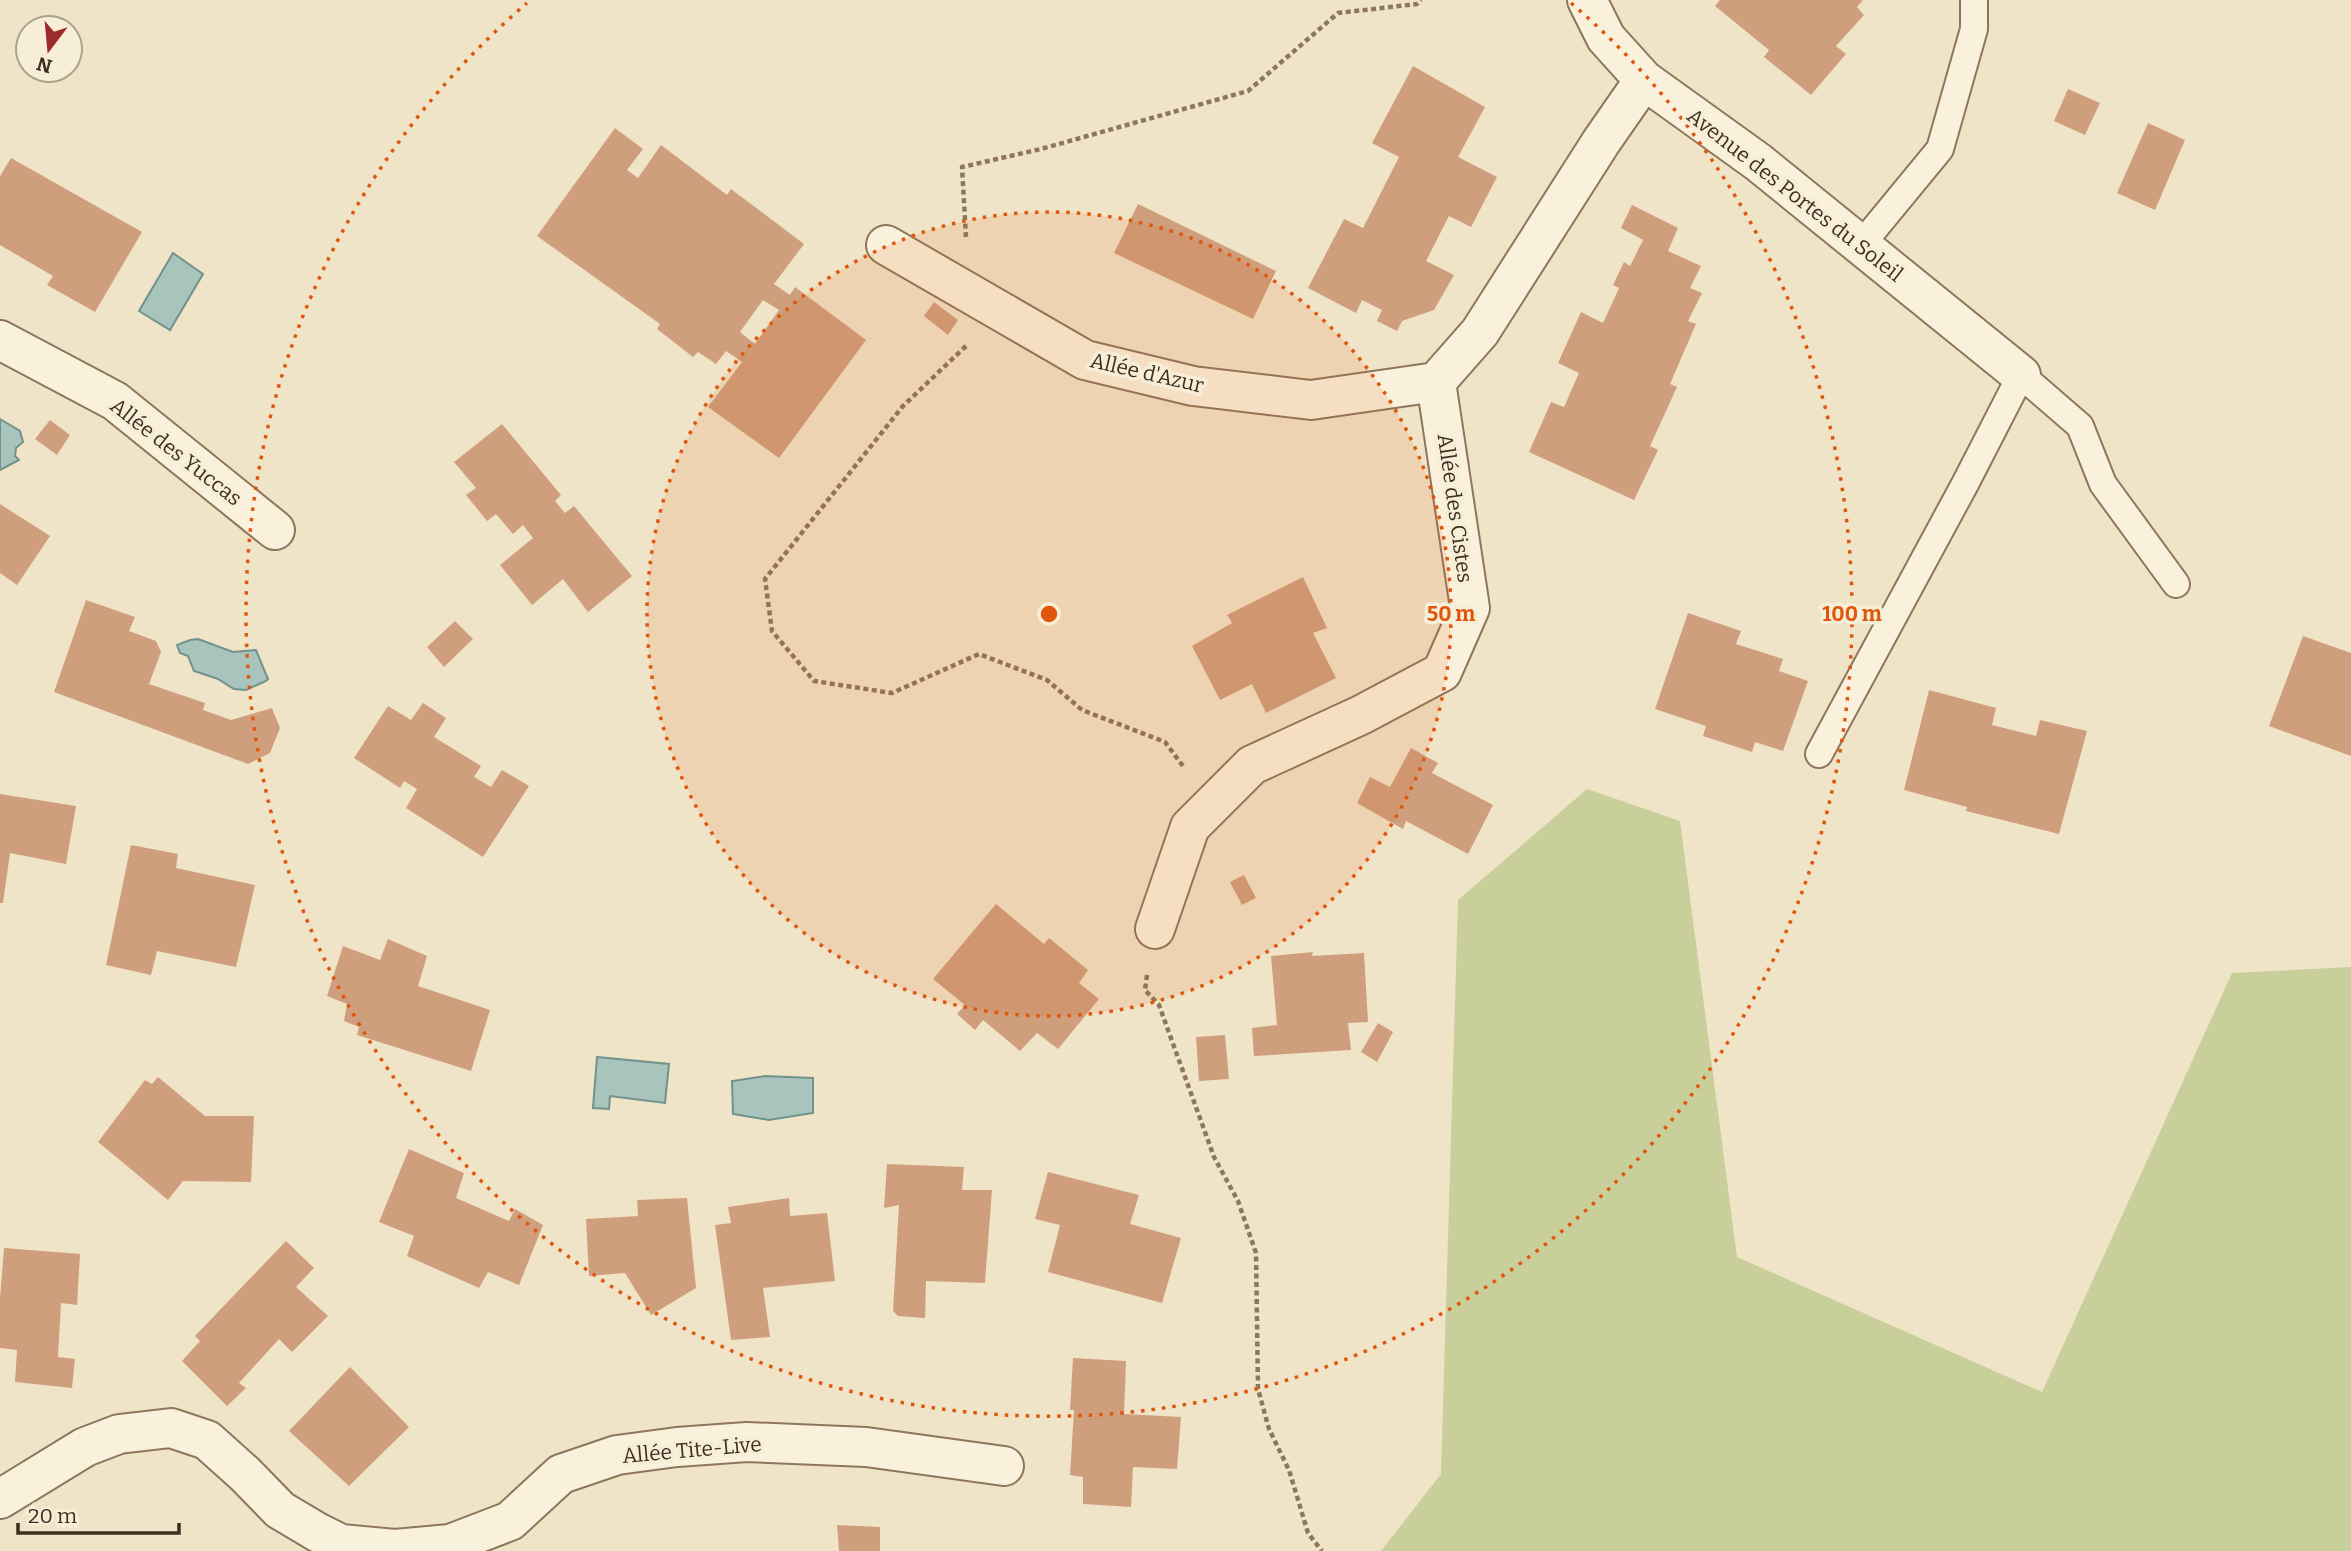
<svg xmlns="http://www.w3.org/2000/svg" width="2351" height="1551" viewBox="0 0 2351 1551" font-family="Bitter,serif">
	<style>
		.green { fill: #c9cf9b }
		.water { fill: #a9c4bc; stroke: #6f938a; stroke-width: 2 }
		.building { fill: #cf9f7d; fill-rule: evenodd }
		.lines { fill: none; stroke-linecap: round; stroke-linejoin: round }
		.service-casing { stroke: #8d765c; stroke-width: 30 }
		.minor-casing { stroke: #8d765c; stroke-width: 42 }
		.path { stroke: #8d765c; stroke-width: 4.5; stroke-dasharray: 5 3.5; stroke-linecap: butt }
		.service { stroke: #faf1dc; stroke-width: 26 }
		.minor { stroke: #faf1dc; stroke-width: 38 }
		.ring { fill: none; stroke: #df570d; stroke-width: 3.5; stroke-dasharray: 3.5 7 }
		.labels { text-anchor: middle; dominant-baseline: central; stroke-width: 7; stroke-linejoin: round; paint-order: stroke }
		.street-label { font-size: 21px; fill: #3d2e20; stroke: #f7eed8 }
		.centre { fill: #df570d; stroke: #f7eed8; stroke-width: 3.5 }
		.ring-label { font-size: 21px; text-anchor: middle; font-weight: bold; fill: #df570d; stroke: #f7eed8; stroke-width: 7; stroke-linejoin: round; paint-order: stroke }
	</style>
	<rect width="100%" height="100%" fill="#f0e4c8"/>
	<!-- green -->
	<path class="green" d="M 1587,789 L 1680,821 L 1737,1257 L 2042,1392 L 2232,973 L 2351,967 L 2351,1551 L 1381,1551 L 1441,1474 L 1458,900 Z"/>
	<!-- water -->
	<path class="water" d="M 173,253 L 203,274 L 170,330 L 139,311 Z
		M 0,419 L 20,431 L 23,442 L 16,448 L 15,456 L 19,460 L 0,470 Z
		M 198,639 L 233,652 L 256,650 L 268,679 L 266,681 L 246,690 L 234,689 L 218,679 L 194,671 L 188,656 L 180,653 L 177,645 L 190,640 Z
		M 597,1057 L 669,1064 L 665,1103 L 610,1096 L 609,1109 L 593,1108 Z
		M 765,1076 L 813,1078 L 813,1113 L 769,1120 L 733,1114 L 732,1081 Z"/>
	<!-- building -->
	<path class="building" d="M 1720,0 L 1863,0 L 1857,7 L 1864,15 L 1836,46 L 1846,54 L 1811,95 L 1764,57 L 1769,50 L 1715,6 Z
		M 1413,66 L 1485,107 L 1458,157 L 1497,177 L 1471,227 L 1449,216 L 1426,261 L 1454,275 L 1434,310 L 1402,321 L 1397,331 L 1377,321 L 1382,310 L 1362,300 L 1356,313 L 1308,288 L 1344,219 L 1363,228 L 1399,157 L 1372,143 Z
		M 2068,89 L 2100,103 L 2085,135 L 2054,121 Z
		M 2148,123 L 2185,140 L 2155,210 L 2117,193 Z
		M 615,128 L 643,149 L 627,170 L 638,178 L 661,145 L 727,195 L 731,189 L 804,244 L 774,284 L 790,295 L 795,287 L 866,340 L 779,458 L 708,407 L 742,362 L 726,351 L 716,364 L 698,352 L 693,357 L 657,329 L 660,324 L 537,236 ZM 763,300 L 779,310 L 755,344 L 740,332 Z
		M 11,158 L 142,232 L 95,312 L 47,285 L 53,276 L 0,245 L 0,176 Z
		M 1138,204 L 1276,271 L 1253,319 L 1114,253 Z
		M 1632,205 L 1678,228 L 1668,251 L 1701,266 L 1690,288 L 1702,293 L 1688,321 L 1696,324 L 1670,384 L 1677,387 L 1650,446 L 1658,450 L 1634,500 L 1529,452 L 1551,402 L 1564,407 L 1579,373 L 1558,363 L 1581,312 L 1603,323 L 1619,288 L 1613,285 L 1624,262 L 1630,266 L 1643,240 L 1621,228 Z
		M 934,302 L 958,320 L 948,335 L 924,316 Z
		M 50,420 L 70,435 L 57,455 L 35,439 Z
		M 502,424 L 561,495 L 555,501 L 565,513 L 574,506 L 632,576 L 588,612 L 563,579 L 532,605 L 500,565 L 533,538 L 523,525 L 513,534 L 496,514 L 487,521 L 466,495 L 476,488 L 454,462 Z
		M 0,504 L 50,536 L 17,585 L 0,573 Z
		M 1303,577 L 1327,628 L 1313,633 L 1336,678 L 1266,713 L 1252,684 L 1220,700 L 1192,646 L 1232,623 L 1227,615 Z
		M 86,600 L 135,617 L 129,631 L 156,641 L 161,652 L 149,684 L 205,703 L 203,710 L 231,720 L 272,708 L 280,728 L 270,753 L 248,764 L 54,692 Z
		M 1688,613 L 1741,631 L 1736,644 L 1783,659 L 1779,671 L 1808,681 L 1783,751 L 1755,742 L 1752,752 L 1703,736 L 1706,726 L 1655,709 Z
		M 455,621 L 473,639 L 444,667 L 427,647 Z
		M 2303,636 L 2351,653 L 2351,756 L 2269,726 Z
		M 1929,690 L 1996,708 L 1992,725 L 2036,736 L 2040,720 L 2087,731 L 2059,834 L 1966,811 L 1967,807 L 1904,790 Z
		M 423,703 L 446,718 L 434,737 L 481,766 L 474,777 L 491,787 L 502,770 L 529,786 L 483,857 L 406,808 L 417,789 L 404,781 L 400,788 L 354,758 L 388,706 L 411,720 Z
		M 1411,748 L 1438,763 L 1432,773 L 1493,805 L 1468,854 L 1406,821 L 1403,829 L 1357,803 L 1370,777 L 1390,787 Z
		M 0,794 L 76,806 L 66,864 L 10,853 L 3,903 L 0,903 Z
		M 131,845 L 178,854 L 176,868 L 255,885 L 236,967 L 157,951 L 151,975 L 106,965 Z
		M 1244,875 L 1256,898 L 1242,905 L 1230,882 Z
		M 996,904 L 1044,944 L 1049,938 L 1088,970 L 1079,983 L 1099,999 L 1058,1049 L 1037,1033 L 1020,1051 L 983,1020 L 975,1030 L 957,1014 L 965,1005 L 933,979 Z
		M 388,939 L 427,956 L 418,986 L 490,1010 L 471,1071 L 357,1035 L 359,1027 L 344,1021 L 347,1004 L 327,996 L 343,946 L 380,960 Z
		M 1313,952 L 1312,956 L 1364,953 L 1368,1022 L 1348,1023 L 1351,1050 L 1254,1056 L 1252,1028 L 1277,1025 L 1271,956 Z
		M 1378,1023 L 1393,1032 L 1377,1062 L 1361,1052 Z
		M 1225,1035 L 1229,1079 L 1199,1081 L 1196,1037 Z
		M 158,1077 L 205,1116 L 254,1116 L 251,1182 L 183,1181 L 168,1200 L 98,1142 L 145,1080 L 152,1084 Z
		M 409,1149 L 464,1173 L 456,1198 L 509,1221 L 515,1209 L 543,1225 L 519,1285 L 488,1272 L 479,1288 L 407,1256 L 414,1236 L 379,1222 Z
		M 887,1164 L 964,1167 L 962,1190 L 992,1190 L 985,1283 L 926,1281 L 925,1318 L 898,1316 L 893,1311 L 899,1205 L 884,1208 Z
		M 1048,1172 L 1139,1195 L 1130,1224 L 1181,1238 L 1162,1303 L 1048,1272 L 1060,1225 L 1035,1219 Z
		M 687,1198 L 696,1288 L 651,1315 L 625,1273 L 589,1276 L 586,1219 L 638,1216 L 637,1200 Z
		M 789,1198 L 790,1216 L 827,1213 L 835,1281 L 763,1288 L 770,1337 L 731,1340 L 715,1225 L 731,1223 L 728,1207 Z
		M 286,1241 L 314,1268 L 296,1287 L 328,1316 L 292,1352 L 279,1339 L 239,1383 L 246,1388 L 227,1406 L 182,1361 L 200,1341 L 195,1336 Z
		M 4,1248 L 80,1254 L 77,1305 L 61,1303 L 58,1357 L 75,1359 L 72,1388 L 15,1382 L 17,1350 L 0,1348 L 0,1298 Z
		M 1073,1358 L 1126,1361 L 1124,1414 L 1181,1417 L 1177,1469 L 1133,1467 L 1131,1507 L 1083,1504 L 1083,1477 L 1070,1475 L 1074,1410 L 1070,1410 Z
		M 350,1367 L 409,1427 L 349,1486 L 289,1431 Z
		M 837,1525 L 880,1527 L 880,1551 L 839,1551 Z"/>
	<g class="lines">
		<!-- service casing -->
		<g class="service-casing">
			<path id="service" d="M 1861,245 L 1940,149 L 1974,29 L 1974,0
				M 1819,754 L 1965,484 L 2021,375 L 2080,426 L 2103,484 L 2176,584"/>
		</g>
		<!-- minor casing -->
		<g class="minor-casing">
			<path id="minor" d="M 1587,0 L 1606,38 L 1644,80 L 1758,162 L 2021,375
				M 886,245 L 1085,360 L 1193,386 L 1311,400 L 1436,382
				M 0,340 L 115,401 L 275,530
				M 1155,929 L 1190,827 L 1252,765 L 1361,715 L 1442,672 L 1470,608 L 1436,382 L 1480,332 L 1601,142 L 1644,80
				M 0,1499 L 85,1447 L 119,1434 L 171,1428 L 207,1440 L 245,1474 L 280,1510 L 317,1532 L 341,1544 L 395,1549 L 450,1544 L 510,1521 L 561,1474 L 617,1455 L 677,1447 L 747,1442 L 866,1447 L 1004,1466"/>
		</g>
		<!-- path -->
		<path class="path" d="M 966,237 L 962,167 L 1041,149 L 1248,91 L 1338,13 L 1417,4 L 1421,0
			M 966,346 L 903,406 L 765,579 L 772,631 L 814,681 L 892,693 L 979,654 L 1047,680 L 1082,710 L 1165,742 L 1183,766
			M 1147,975 L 1145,990 L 1159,1005 L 1214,1157 L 1238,1201 L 1256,1253 L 1258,1389 L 1269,1429 L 1289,1470 L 1308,1533 L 1322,1551"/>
		<!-- service -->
		<use href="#service" class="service"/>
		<!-- minor -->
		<use href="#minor" class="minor"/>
	</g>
	<!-- distance rings -->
	<circle cx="1049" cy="614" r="402" fill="#df570d" fill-opacity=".12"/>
	<g class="ring">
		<circle cx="1049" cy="614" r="402"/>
		<path d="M1571 3A803 803 0 1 1 527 3"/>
	</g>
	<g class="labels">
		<!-- street labels -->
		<g class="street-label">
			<text transform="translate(1795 195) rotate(38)">Avenue des Portes du Soleil</text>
			<text transform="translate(1147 373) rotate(13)">Allée d'Azur</text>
			<text transform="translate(176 452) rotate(38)">Allée des Yuccas</text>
			<text transform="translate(1455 508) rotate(82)">Allée des Cistes</text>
			<text transform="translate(692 1450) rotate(-5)">Allée Tite-Live</text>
		</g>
	</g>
	<circle cx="1049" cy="614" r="10" class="centre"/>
	<g class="ring-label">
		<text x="1451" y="621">50 m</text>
		<text x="1852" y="621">100 m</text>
	</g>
	<!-- north arrow -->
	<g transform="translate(49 49) rotate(196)"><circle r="33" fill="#f7eed8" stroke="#ada18e" stroke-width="2"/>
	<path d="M0-5L12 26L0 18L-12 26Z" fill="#9e2a2b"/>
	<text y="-10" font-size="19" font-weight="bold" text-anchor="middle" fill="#3d2e20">N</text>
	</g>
	<!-- scale -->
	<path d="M18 1523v10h161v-10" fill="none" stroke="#3d2e20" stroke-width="3.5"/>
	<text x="28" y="1523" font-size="21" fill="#3d2e20" stroke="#f7eed8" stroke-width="5" paint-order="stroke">20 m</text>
</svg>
